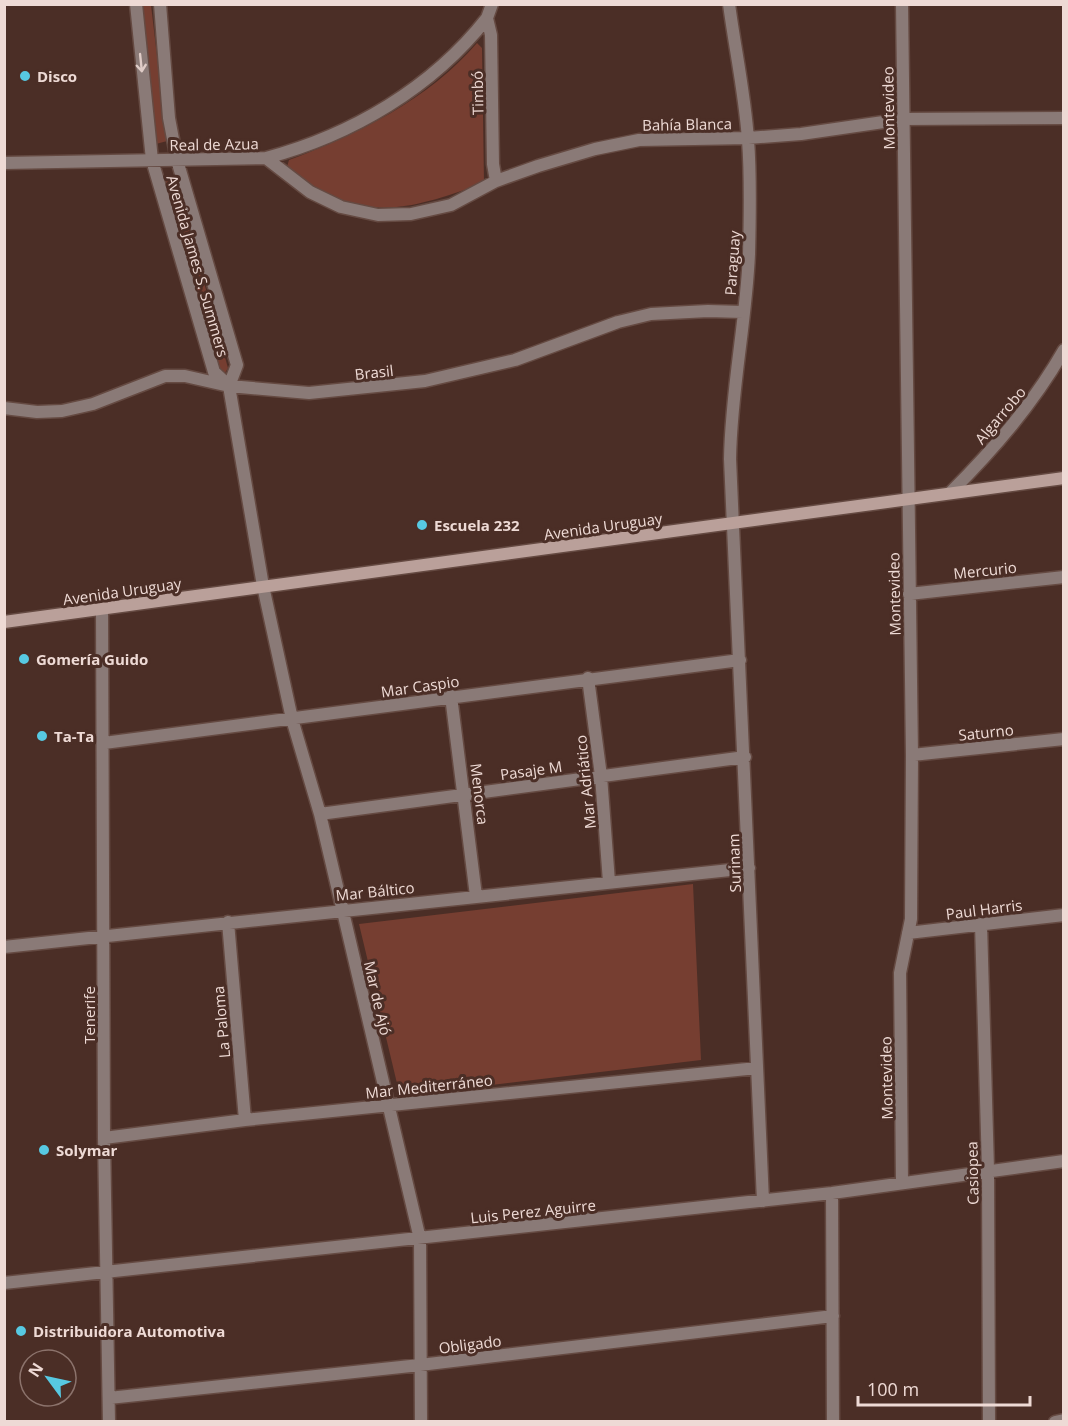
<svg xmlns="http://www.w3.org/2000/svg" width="1068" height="1426" viewBox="0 0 1068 1426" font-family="'Open Sans',sans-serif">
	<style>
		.green { fill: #763e31 }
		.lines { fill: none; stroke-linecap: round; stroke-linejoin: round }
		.street-casing { stroke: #654a42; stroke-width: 15 }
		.secondary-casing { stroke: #654a42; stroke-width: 15 }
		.street { stroke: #8a7a77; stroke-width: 12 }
		.secondary { stroke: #baa09a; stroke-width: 12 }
		.oneway { stroke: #dfccc7 }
		.poi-dot { fill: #57c9e2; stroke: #4b2e26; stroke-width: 2 }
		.labels { text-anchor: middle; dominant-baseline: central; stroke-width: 6; stroke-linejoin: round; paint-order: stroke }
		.poi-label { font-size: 15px; font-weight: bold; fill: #eedad5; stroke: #4b2e26; text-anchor: start }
		.street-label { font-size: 15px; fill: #eedad5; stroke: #4b2e26 }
	</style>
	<rect width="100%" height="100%" fill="#4b2e26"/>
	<!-- green -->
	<path class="green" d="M 142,5 L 151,5 L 167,141 L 156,144 Z
		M 477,43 L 482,48 L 484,183 C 401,213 362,223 286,170 L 289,160 C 357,135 429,99 477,43 Z
		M 174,176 L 228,368 L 225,373 L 220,369 L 164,179 Z
		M 693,884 L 701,1060 L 400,1096 L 359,924 Z"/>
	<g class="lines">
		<!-- street casing -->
		<g class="street-casing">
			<path id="street" d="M 136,4 L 152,160 L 214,372 L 228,385
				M 160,4 L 169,118 L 177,160 L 237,365 L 229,386 L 263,586 L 292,719 L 320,814 L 420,1239 L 421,1422
				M 492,4 L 487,18 L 491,35 L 493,164 L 496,181
				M 729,4 C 735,49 745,95 748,140 C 751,178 750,216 749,254 C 746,323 731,390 730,459 L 763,1201
				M 902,4 L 912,755 L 911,919 L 900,973 L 902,1181
				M 266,158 L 310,192 L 341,207 L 378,215 L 411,214 L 451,205 L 496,181 L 538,166 L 595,149 L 639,140 L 748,138 L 801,134 L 904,119 L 1064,118
				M 4,163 L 266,158 C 352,135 432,88 487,18
				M 4,408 L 37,412 L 62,411 L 93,404 L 165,376 L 185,376 L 229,386 L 309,393 L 425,381 L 515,360 L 618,322 L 651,314 L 708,311 L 743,312
				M 950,493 C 994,449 1033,404 1064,350
				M 909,594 L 1064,577
				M 102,609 L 104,1138 L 109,1422
				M 588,678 L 601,776 L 609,882
				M 451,696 L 476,896
				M 104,743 L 740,660
				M 912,755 L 1064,739
				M 320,814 L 745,757
				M 228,922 L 245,1120
				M 981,924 L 988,1169 L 989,1422
				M 908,933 L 1064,915
				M 4,947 L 749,868
				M 104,1138 L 245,1120 L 757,1068
				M 832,1193 L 833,1422
				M 4,1283 L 832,1193 L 1064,1161
				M 109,1398 L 420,1365 L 833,1316
				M 1055,1422 L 1064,1420"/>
		</g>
		<!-- secondary casing -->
		<g class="secondary-casing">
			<path id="secondary" d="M 4,622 L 1064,478"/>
		</g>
		<!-- street -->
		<use href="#street" class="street"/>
		<!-- secondary -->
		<use href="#secondary" class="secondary"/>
	</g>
	<!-- one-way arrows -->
	<defs><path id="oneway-shaft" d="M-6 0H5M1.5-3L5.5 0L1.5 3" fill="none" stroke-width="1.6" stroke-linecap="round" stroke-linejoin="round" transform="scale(1.5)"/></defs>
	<use class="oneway" href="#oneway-shaft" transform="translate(141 63) rotate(84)"/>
	<!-- markers -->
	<g class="poi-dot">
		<circle cx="25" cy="76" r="6"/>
		<circle cx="422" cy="525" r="6"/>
		<circle cx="24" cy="659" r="6"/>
		<circle cx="42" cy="736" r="6"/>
		<circle cx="44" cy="1150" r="6"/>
		<circle cx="21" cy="1331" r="6"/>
	</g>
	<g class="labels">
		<!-- poi labels -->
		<g class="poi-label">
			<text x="37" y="76">Disco</text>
			<text x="434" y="525">Escuela 232</text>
			<text x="36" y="659">Gomería Guido</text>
			<text x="54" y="736">Ta-Ta</text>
			<text x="56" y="1150">Solymar</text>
			<text x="33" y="1331">Distribuidora Automotiva</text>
		</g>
		<!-- street labels -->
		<g class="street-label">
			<text transform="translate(477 93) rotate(-91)">Timbó</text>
			<text transform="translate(888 108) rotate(-91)">Montevideo</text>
			<text transform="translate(687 124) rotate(-1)">Bahía Blanca</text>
			<text transform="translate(214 144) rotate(-1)">Real de Azua</text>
			<text transform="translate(732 263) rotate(-86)">Paraguay</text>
			<text transform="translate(198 266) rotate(74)">Avenida James S. Summers</text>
			<text transform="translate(374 372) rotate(-6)">Brasil</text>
			<text transform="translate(1000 415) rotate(-50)">Algarrobo</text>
			<text transform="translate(603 526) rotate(-8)">Avenida Uruguay</text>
			<text transform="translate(985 570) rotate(-6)">Mercurio</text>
			<text transform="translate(122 591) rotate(-8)">Avenida Uruguay</text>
			<text transform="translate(894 594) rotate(-91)">Montevideo</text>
			<text transform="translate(420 686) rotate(-8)">Mar Caspio</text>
			<text transform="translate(986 732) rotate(-6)">Saturno</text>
			<text transform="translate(531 770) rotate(-8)">Pasaje M</text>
			<text transform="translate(585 782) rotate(-96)">Mar Adriático</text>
			<text transform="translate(480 794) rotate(83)">Menorca</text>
			<text transform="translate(734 863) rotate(-92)">Surinam</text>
			<text transform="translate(375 891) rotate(-6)">Mar Báltico</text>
			<text transform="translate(984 909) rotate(-7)">Paul Harris</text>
			<text transform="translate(378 998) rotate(77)">Mar de Ajó</text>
			<text transform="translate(89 1015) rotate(-90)">Tenerife</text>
			<text transform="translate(221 1022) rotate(-95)">La Paloma</text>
			<text transform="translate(886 1078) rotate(-91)">Montevideo</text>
			<text transform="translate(429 1086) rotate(-6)">Mar Mediterráneo</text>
			<text transform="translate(972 1173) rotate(-91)">Casiopea</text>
			<text transform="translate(533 1211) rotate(-6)">Luis Perez Aguirre</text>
			<text transform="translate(470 1344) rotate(-7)">Obligado</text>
		</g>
	</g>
	<!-- border -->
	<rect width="1068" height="1426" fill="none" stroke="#eedad5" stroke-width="12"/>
	<!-- north arrow -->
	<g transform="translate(48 1378) rotate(303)"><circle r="28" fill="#4b2e26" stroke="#8c736c" stroke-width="1.5"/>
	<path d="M0-4.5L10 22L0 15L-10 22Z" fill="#57c9e2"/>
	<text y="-9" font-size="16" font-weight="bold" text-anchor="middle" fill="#eedad5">N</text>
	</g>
	<!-- scale -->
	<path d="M858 1396v9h172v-9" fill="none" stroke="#eedad5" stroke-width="3"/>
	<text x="867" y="1396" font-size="18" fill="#eedad5" stroke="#4b2e26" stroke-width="4.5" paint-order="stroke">100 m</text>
</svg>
